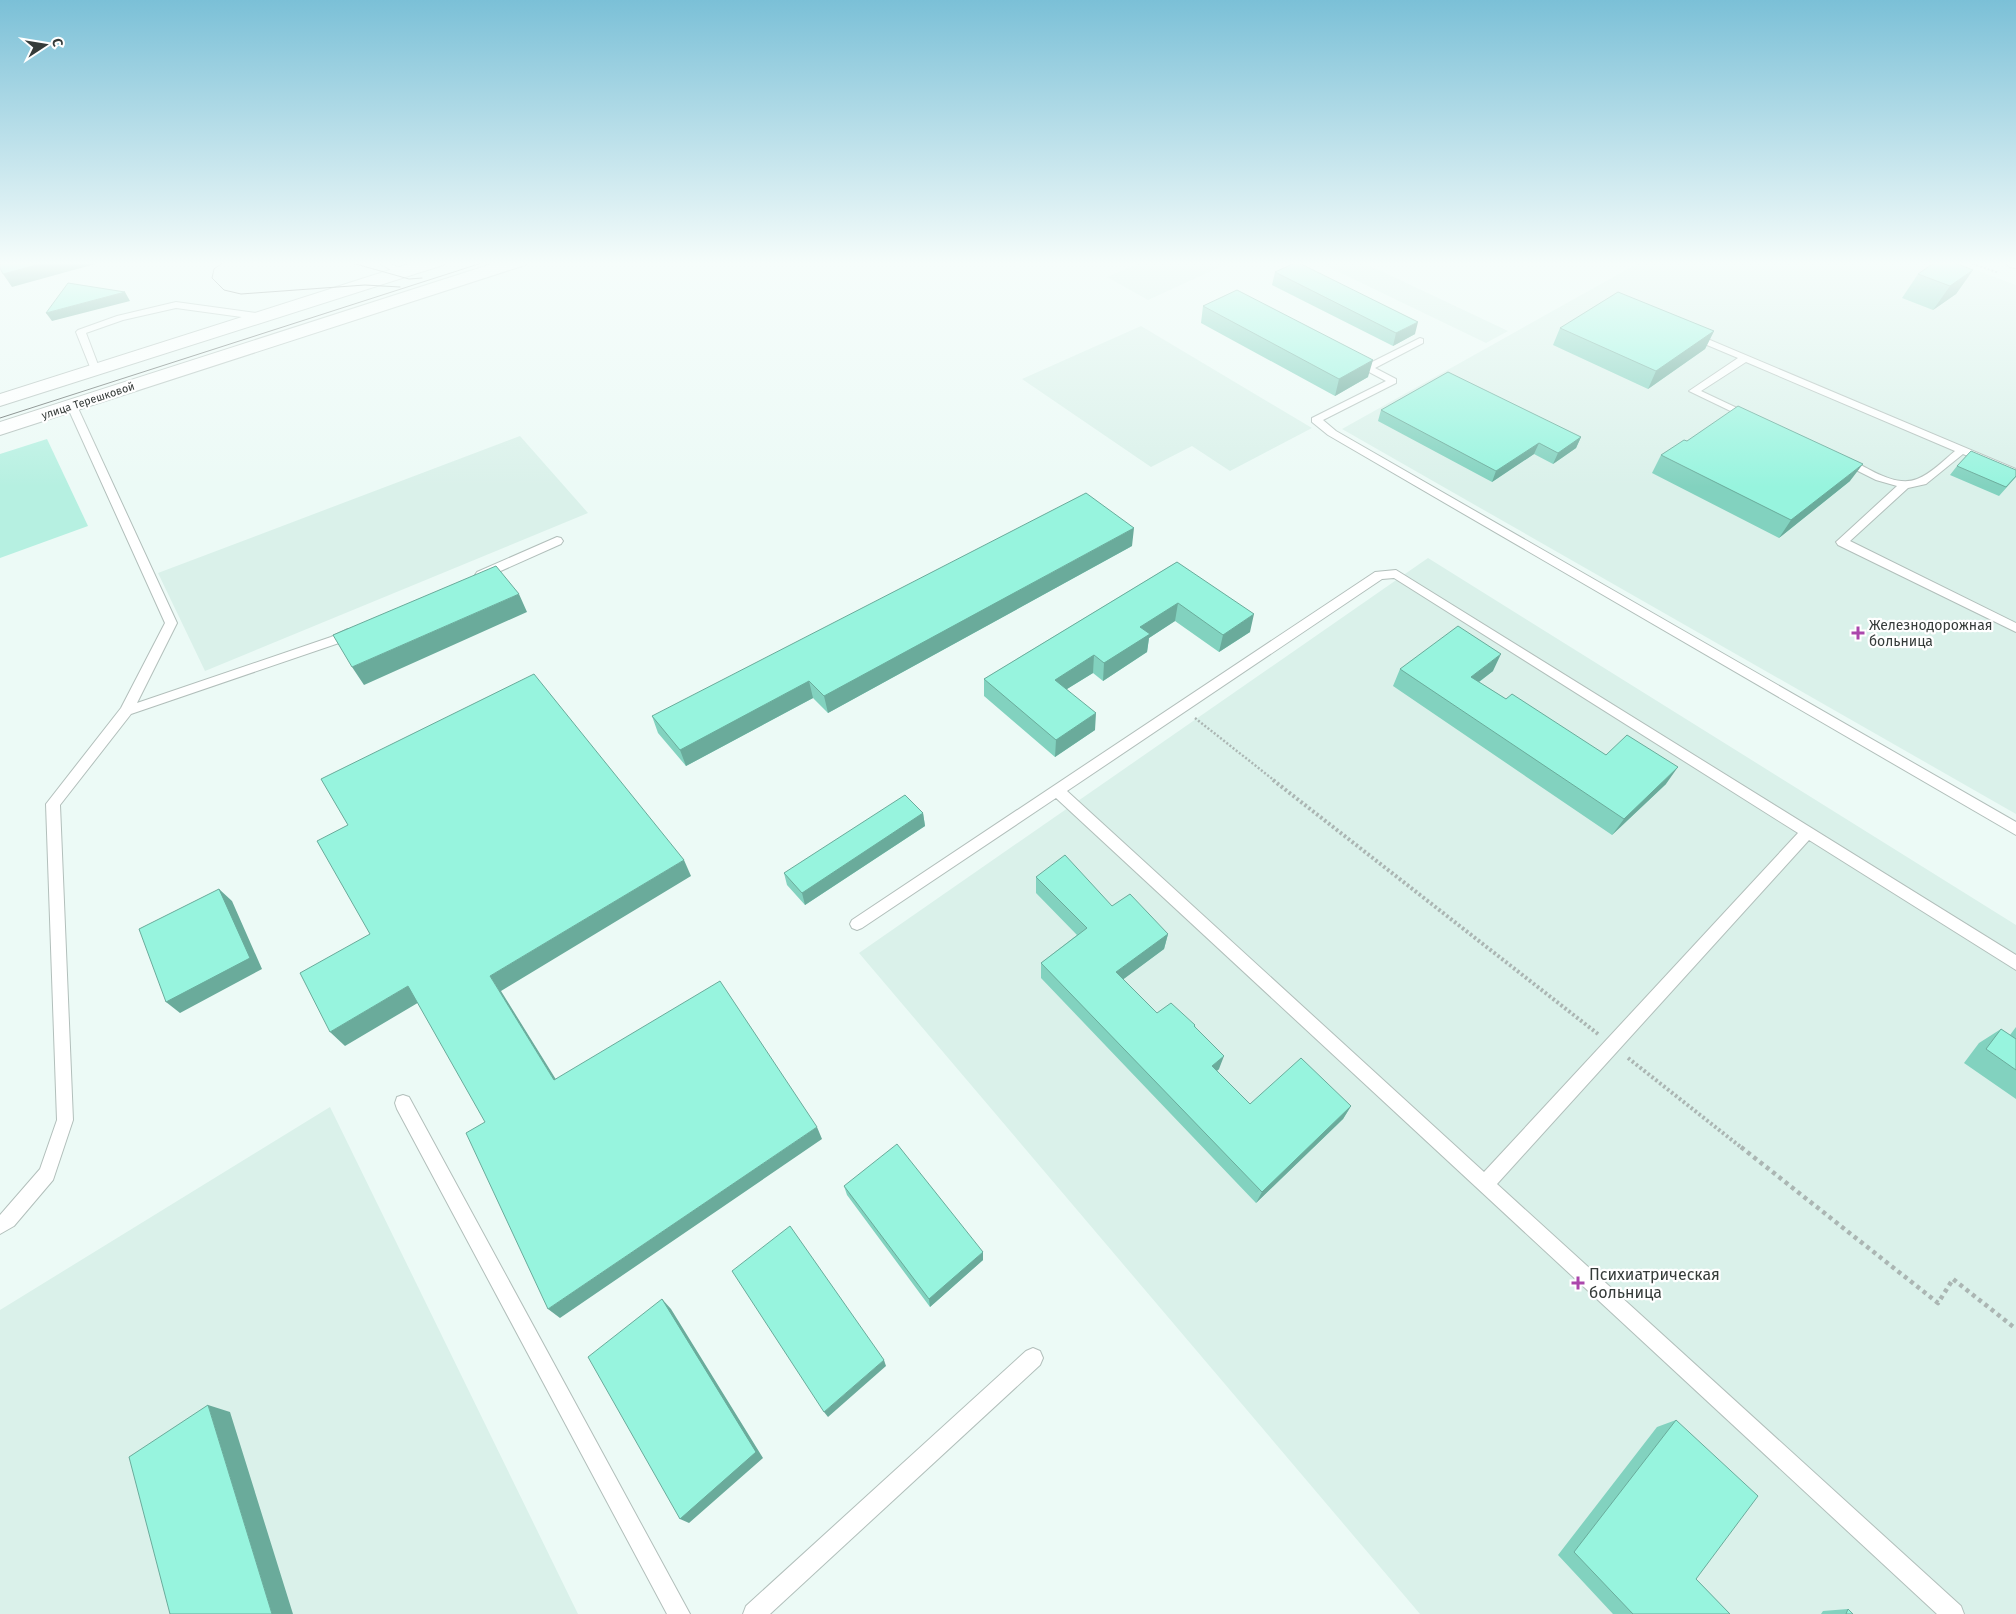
<svg xmlns="http://www.w3.org/2000/svg" width="2016" height="1614" viewBox="0 0 2016 1614" font-family="'Fira Sans',sans-serif">
	<style>
		.built { fill: #daf1ea }
		.green { fill: #b6f0e1 }
		.lines { fill: none; stroke-linecap: round; stroke-linejoin: round }
		.service-casing { stroke: #b2bfbb; stroke-width: 2 }
		.secondary-casing { stroke: #b2bfbb; stroke-width: 2 }
		.primary-casing { stroke: #b2bfbb; stroke-width: 2 }
		.path-far3 { stroke: #abb6b3; stroke-width: 2; stroke-dasharray: 2 2; stroke-linecap: butt }
		.path-far2 { stroke: #abb6b3; stroke-width: 2.5; stroke-dasharray: 2 2; stroke-linecap: butt }
		.path-far1 { stroke: #abb6b3; stroke-width: 4; stroke-dasharray: 2.5 2.5; stroke-linecap: butt }
		.path { stroke: #abb6b3; stroke-width: 4.5; stroke-dasharray: 4 4; stroke-linecap: butt }
		.service { fill: #fff; fill-rule: evenodd }
		.secondary { fill: #fff; fill-rule: evenodd }
		.primary { fill: #fff; fill-rule: evenodd }
		.tram { stroke: #5c6462; stroke-width: 1 }
		.wall { fill: #82d2bf }
		.shaded-wall { fill: #6aab9b }
		.building { fill: #97f4de; stroke: #6aab9b }
		.poi-dot { fill: #ab47ac; stroke: #fff; stroke-width: 2 }
		.labels { text-anchor: middle; dominant-baseline: central; stroke-width: 4.5; stroke-linejoin: round; paint-order: stroke }
		.far-street-label { font-size: 11px; fill: #353b39; stroke: #fff }
		.poi-label { font-size: 14px; fill: #353b39; stroke: #fff; text-anchor: start }
		.near-poi-label { font-size: 16px; fill: #353b39; stroke: #fff; text-anchor: start }
	</style>
	<rect width="100%" height="100%" fill="#ecfaf6"/>
	<!-- built -->
	<path class="built" d="M 1144,261 L 1233,261 L 1148,300 L 1107,277 Z
		M 1316,261 L 1360,261 L 1508,331 L 1486,343 Z
		M 1642,261 L 1952,261 L 2016,285 L 2016,814 L 1342,429 Z
		M 1141,326 L 1312,428 L 1230,471 L 1192,446 L 1151,467 L 1022,379 Z
		M 520,436 L 588,513 L 205,671 L 158,573 Z
		M 1428,558 L 2016,925 L 2016,1614 L 1420,1614 L 859,953 Z
		M 330,1107 L 578,1614 L 0,1614 L 0,1310 Z"/>
	<!-- green -->
	<path class="green" d="M 47,439 L 88,526 L 0,558 L 0,454 Z"/>
	<g class="lines">
		<!-- service casing -->
		<g class="service-casing">
			<path id="service" d="M 376,261 L 387,261 L 406,273 L 399,275 Z
				M 176,302 L 263,314 L 267,317 L 263,320 L 176,308 L 123,320 L 86,333 L 100,370 L 98,372 L 92,372 L 76,332 L 78,330 L 117,316 Z
				M 1691,332 L 2016,469 L 2016,476 L 1963,454 L 1926,484 L 1908,488 L 1850,541 L 2016,623 L 2016,632 L 1838,545 L 1836,542 L 1897,486 L 1876,480 L 1840,462 L 1839,460 L 1840,458 L 1848,458 C 1866,467 1895,488 1917,479 C 1931,474 1944,460 1955,451 L 1746,362 L 1701,391 L 1754,416 L 1753,418 L 1745,418 L 1689,391 L 1738,358 L 1688,337 L 1688,333 Z
				M 1420,338 L 1423,339 L 1423,343 L 1375,368 L 1396,379 L 1396,383 L 1323,420 L 1336,431 L 2016,822 L 2016,835 L 1328,435 L 1312,422 L 1312,418 L 1386,381 L 1352,363 L 1352,359 L 1358,359 L 1368,364 Z
				M 72,403 L 77,406 L 177,623 L 137,703 L 331,637 L 348,629 L 356,629 L 358,632 L 356,635 L 339,643 L 131,714 L 60,805 L 73,1120 L 53,1180 L 14,1226 L 0,1234 L 0,1215 L 40,1169 L 57,1120 L 46,804 L 121,708 L 165,623 L 67,406 Z
				M 557,537 L 561,538 L 563,541 L 561,544 L 485,578 L 481,579 L 475,575 L 477,572 Z
				M 1396,570 L 2016,955 L 2016,970 L 1809,840 L 1497,1184 L 1961,1606 L 1964,1614 L 1937,1614 L 1056,798 L 862,928 L 857,930 L 852,928 L 850,924 L 852,920 L 1375,572 ZM 1394,578 L 1798,833 L 1484,1172 L 1067,791 L 1382,579 Z
				M 403,1095 L 409,1097 L 690,1614 L 667,1614 L 397,1109 L 395,1103 L 397,1097 Z
				M 1033,1348 L 1040,1351 L 1043,1358 L 1040,1365 L 770,1614 L 743,1614 L 746,1606 L 1026,1351 Z"/>
		</g>
		<!-- secondary casing -->
		<g class="secondary-casing">
			<path id="secondary" d="M 2005,261 L 2016,261 L 2016,268 L 2010,267 Z"/>
		</g>
		<!-- primary casing -->
		<g class="primary-casing">
			<path id="primary" d="M 418,261 L 445,261 L 443,265 L 0,406 L 0,394 Z
				M 501,261 L 527,261 L 525,265 L 0,435 L 0,422 Z"/>
		</g>
		<!-- path-far3 -->
		<path class="path-far3" d="M 1965,261 L 1999,273"/>
		<!-- path-far2 -->
		<path class="path-far2" d="M 1195,718 L 1275,781"/>
		<!-- path-far1 -->
		<path class="path-far1" d="M 1273,780 L 1598,1034
			M 1628,1058 L 1742,1148"/>
		<!-- path -->
		<path class="path" d="M 1741,1147 L 1938,1303 L 1953,1279 L 2016,1329"/>
		<!-- service -->
		<use href="#service" class="service"/>
		<!-- secondary -->
		<use href="#secondary" class="secondary"/>
		<!-- primary -->
		<use href="#primary" class="primary"/>
		<!-- tram -->
		<path class="tram" d="M 225,261 L 214,269 L 212,278 L 224,290 L 241,294 L 365,285 L 400,287
			M 345,261 L 409,279 L 422,278
			M 0,418 L 488,261"/>
	</g>
	<!-- wall -->
	<path class="wall" d="M 1973,270 L 1956,294 L 1933,310 L 1902,298 L 1918,274 Z
		M 1275,272 L 1415,334 L 1393,346 L 1272,285 Z
		M 1203,306 L 1368,377 L 1335,396 L 1201,323 Z
		M 1560,328 L 1714,331 L 1705,349 L 1648,389 L 1553,345 Z
		M 1381,410 L 1581,437 L 1576,448 L 1553,464 L 1534,454 L 1492,482 L 1378,421 Z
		M 1687,441 L 1850,481 L 1779,538 L 1652,473 L 1661,455 Z
		M 1957,466 L 2016,477 L 1999,496 L 1950,475 Z
		M 1132,546 L 828,713 L 813,698 L 686,766 L 658,733 L 652,716 Z
		M 1177,562 L 1250,632 L 1219,652 L 1175,621 L 1149,638 L 1147,652 L 1103,681 L 1093,673 L 1067,689 L 1095,730 L 1055,757 L 984,696 L 984,679 Z
		M 1400,669 L 1493,671 L 1479,682 L 1506,699 L 1606,755 L 1666,784 L 1612,835 L 1393,686 Z
		M 923,813 L 925,826 L 805,905 L 787,885 L 784,873 Z
		M 1036,877 L 1112,906 L 1168,934 L 1164,949 L 1123,979 L 1157,1013 L 1195,1026 L 1219,1069 L 1217,1071 L 1250,1104 L 1351,1106 L 1343,1119 L 1256,1203 L 1041,978 L 1041,963 L 1077,935 L 1036,893 Z
		M 2016,1027 L 2016,1099 L 1964,1063 L 1979,1043 L 2001,1029 L 2010,1035 Z
		M 844,1186 L 983,1260 L 930,1307 L 847,1195 Z
		M 1676,1420 L 1696,1579 L 1730,1614 L 1613,1614 L 1558,1555 L 1657,1427 Z
		M 1848,1609 L 1853,1614 L 1821,1614 L 1823,1611 Z"/>
	<!-- shaded-wall -->
	<path class="shaded-wall" d="M 51,261 L 106,261 L 12,287 L 3,274 Z
		M 1973,270 L 1956,294 L 1933,310 L 1950,286 Z
		M 125,292 L 130,301 L 52,321 L 46,313 Z
		M 1418,322 L 1415,334 L 1393,346 L 1396,333 Z
		M 1714,331 L 1705,349 L 1648,389 L 1656,371 Z
		M 1373,360 L 1368,377 L 1335,396 L 1339,379 Z
		M 1581,437 L 1576,448 L 1553,464 L 1558,453 Z
		M 1539,443 L 1534,454 L 1492,482 L 1496,471 Z
		M 1863,464 L 1850,481 L 1779,538 L 1791,520 Z
		M 1134,528 L 1132,546 L 828,713 L 824,696 Z
		M 519,594 L 527,612 L 364,685 L 352,667 Z
		M 1178,603 L 1175,621 L 1149,638 L 1147,652 L 1103,681 L 1104,663 L 1140,627 Z
		M 1254,614 L 1250,632 L 1219,652 L 1223,635 Z
		M 1501,654 L 1493,671 L 1463,694 L 1471,677 Z
		M 1094,655 L 1093,673 L 1054,697 L 1055,680 Z
		M 809,681 L 813,698 L 686,766 L 680,750 Z
		M 1096,713 L 1095,730 L 1055,757 L 1056,740 Z
		M 1678,767 L 1666,784 L 1612,835 L 1624,819 Z
		M 923,813 L 925,826 L 805,905 L 802,893 Z
		M 684,860 L 691,876 L 501,991 L 565,1094 L 554,1080 L 490,976 Z
		M 219,889 L 232,901 L 262,969 L 180,1013 L 166,1002 Z
		M 1168,934 L 1164,949 L 1113,987 L 1116,972 Z
		M 408,986 L 421,1001 L 345,1046 L 330,1032 Z
		M 1224,1056 L 1219,1069 L 1207,1079 L 1212,1066 Z
		M 1351,1106 L 1343,1119 L 1256,1203 L 1262,1192 Z
		M 817,1127 L 822,1139 L 560,1318 L 548,1309 Z
		M 983,1252 L 983,1260 L 930,1307 L 929,1299 Z
		M 662,1299 L 671,1309 L 763,1458 L 689,1523 L 680,1519 Z
		M 884,1360 L 886,1366 L 828,1417 L 824,1412 Z
		M 208,1405 L 230,1412 L 293,1614 L 272,1614 Z"/>
	<!-- building -->
	<path class="building" d="M 0,261 L 51,261 L 3,274 L 0,268 Z
		M 1937,261 L 1950,261 L 1973,270 L 1950,286 L 1918,274 Z
		M 1297,262 L 1418,322 L 1396,333 L 1275,272 Z
		M 68,283 L 125,292 L 46,313 Z
		M 1237,290 L 1373,360 L 1339,379 L 1203,306 Z
		M 1618,292 L 1714,331 L 1656,371 L 1560,328 Z
		M 1448,372 L 1581,437 L 1558,453 L 1539,443 L 1496,471 L 1381,410 Z
		M 1738,406 L 1863,464 L 1791,520 L 1661,455 L 1684,440 L 1687,441 Z
		M 1971,451 L 2016,470 L 2016,476 L 2006,487 L 1957,466 Z
		M 1086,493 L 1134,528 L 824,696 L 809,681 L 680,750 L 652,716 Z
		M 1177,562 L 1254,614 L 1223,635 L 1178,603 L 1140,627 L 1150,634 L 1104,663 L 1094,655 L 1055,680 L 1096,713 L 1056,740 L 984,679 Z
		M 496,566 L 519,594 L 352,667 L 333,635 Z
		M 1458,626 L 1501,654 L 1471,677 L 1506,699 L 1512,694 L 1606,755 L 1627,735 L 1678,767 L 1624,819 L 1400,669 Z
		M 534,674 L 684,860 L 490,976 L 554,1080 L 720,981 L 817,1127 L 548,1309 L 466,1133 L 485,1122 L 408,986 L 330,1032 L 300,973 L 370,934 L 317,841 L 348,825 L 321,779 Z
		M 905,795 L 923,813 L 802,893 L 784,873 Z
		M 1065,855 L 1112,906 L 1130,894 L 1168,934 L 1116,972 L 1157,1013 L 1171,1003 L 1195,1025 L 1194,1026 L 1224,1056 L 1212,1066 L 1250,1104 L 1301,1058 L 1351,1106 L 1262,1192 L 1041,963 L 1087,928 L 1036,877 Z
		M 219,889 L 250,958 L 166,1002 L 139,929 Z
		M 2001,1029 L 2016,1039 L 2016,1070 L 1986,1049 Z
		M 897,1144 L 983,1252 L 929,1299 L 844,1186 Z
		M 790,1226 L 884,1360 L 824,1412 L 732,1271 Z
		M 662,1299 L 756,1452 L 680,1519 L 588,1357 Z
		M 208,1405 L 272,1614 L 170,1614 L 129,1457 Z
		M 1676,1420 L 1758,1496 L 1696,1579 L 1730,1614 L 1633,1614 L 1574,1552 Z
		M 1848,1609 L 1853,1614 L 1846,1614 Z"/>
	<!-- sky -->
	<linearGradient id="sky" x2="0" y2="1"><stop stop-color="#7bc0d7"/><stop offset="0.54" stop-color="#f6fdfb"/><stop offset="1" stop-color="#f6fdfb" stop-opacity="0"/></linearGradient>
	<rect width="2016" height="487" fill="url(#sky)"/>
	<!-- markers -->
	<g class="poi-dot">
		<path d="M1855.5 625.5h5v5h5v5h-5v5h-5v-5h-5v-5h5z"/>
		<path d="M1575.5 1275.5h5v5h5v5h-5v5h-5v-5h-5v-5h5z"/>
	</g>
	<g class="labels">
		<!-- far-street labels -->
		<g class="far-street-label">
			<text transform="translate(88 401) rotate(-18)">улица Терешковой</text>
		</g>
		<!-- poi labels -->
		<g class="poi-label">
			<text x="1869" y="625">Железнодорожная<tspan x="1869" dy="16">больница</tspan></text>
		</g>
		<!-- near-poi labels -->
		<g class="near-poi-label">
			<text x="1589" y="1274">Психиатрическая<tspan x="1589" dy="18">больница</tspan></text>
		</g>
	</g>
	<!-- north arrow -->
	<g transform="translate(45 45) rotate(78)" stroke="#ffffff" stroke-width="4" paint-order="stroke">
	<path d="M0-4L9 19L0 12L-9 19Z" fill="#353b39"/>
	<text y="-8" font-size="14" font-weight="bold" text-anchor="middle" fill="#353b39">С</text>
	</g>
</svg>
